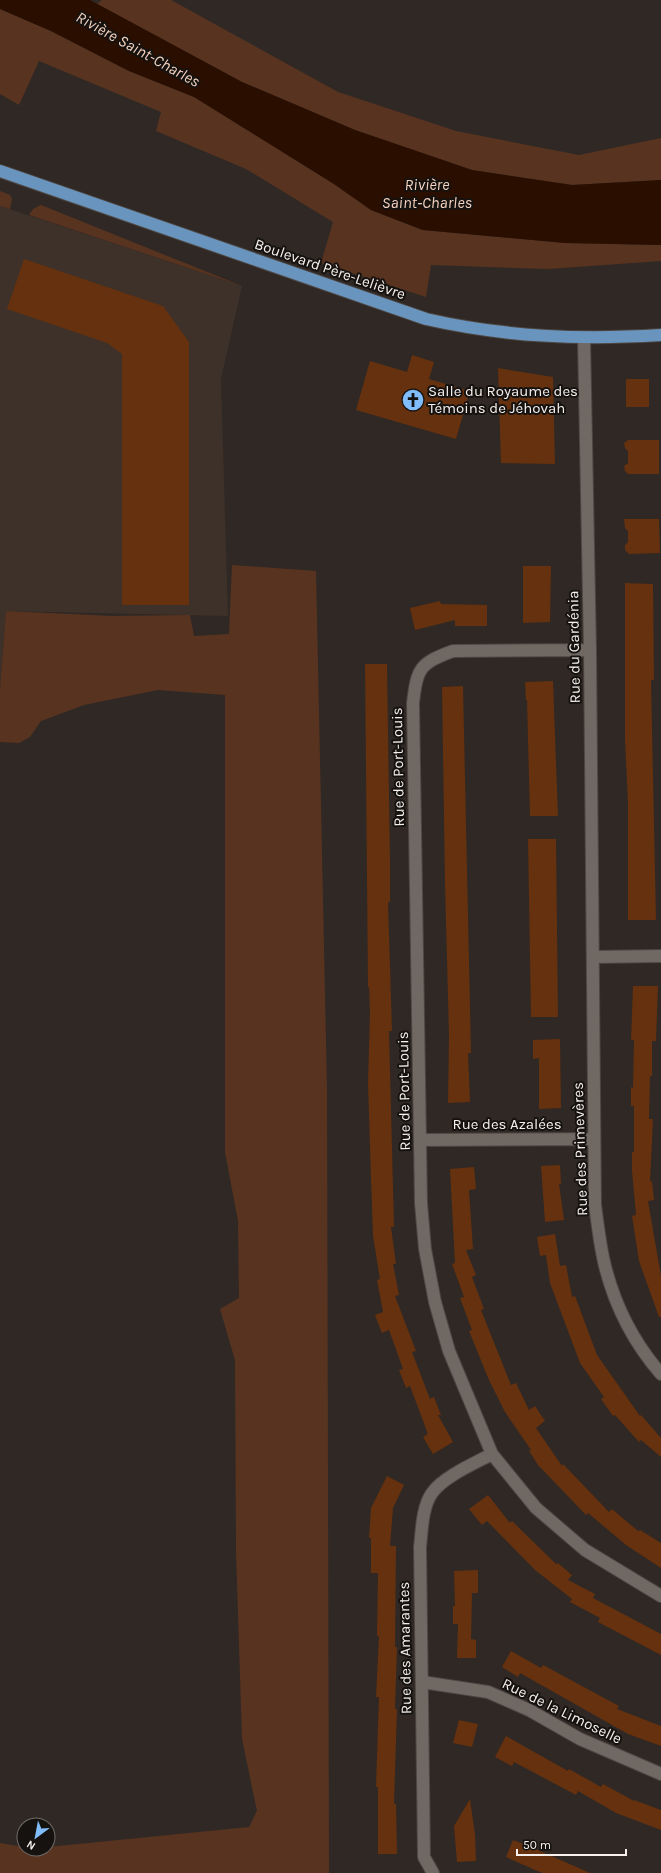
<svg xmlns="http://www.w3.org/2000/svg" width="661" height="1873" viewBox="0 0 661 1873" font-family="Karla,sans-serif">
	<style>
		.built { fill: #3e3129 }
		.green { fill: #583420 }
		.water { fill: #2a0f01 }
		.building { fill: #65310e }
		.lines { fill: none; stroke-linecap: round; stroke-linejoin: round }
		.minor-casing { stroke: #4d4743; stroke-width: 14 }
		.major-casing { stroke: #4d4743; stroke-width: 14 }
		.minor { stroke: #706863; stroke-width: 12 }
		.major { stroke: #6994be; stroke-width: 12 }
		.labels { text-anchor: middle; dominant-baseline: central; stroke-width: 4; stroke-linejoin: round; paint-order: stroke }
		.street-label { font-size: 15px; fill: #f6f1ef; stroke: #151210 }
		.poi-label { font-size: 15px; fill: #f6f1ef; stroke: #151210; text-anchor: start }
		.water-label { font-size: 16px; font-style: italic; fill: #f6d2bf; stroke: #151210 }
	</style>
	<rect width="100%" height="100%" fill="#302824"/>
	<!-- built -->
	<path class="built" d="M 0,206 L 242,286 L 221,379 L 228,616 L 6,611 L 0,690 Z"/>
	<!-- green -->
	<path class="green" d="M 102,0 L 171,0 L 338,92 L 456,131 L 579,155 L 661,138 L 661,180 L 572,185 L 472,170 L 355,130 L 242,82 L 97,4 Z
		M 0,9 L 51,31 L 129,71 L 194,97 L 334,184 L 371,210 L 422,230 L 565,243 L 661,245 L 661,261 L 548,269 L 431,265 L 426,297 L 321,263 L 333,222 L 246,169 L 156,131 L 161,112 L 39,61 L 19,105 L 0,94 Z
		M 0,191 L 10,195 L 12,199 L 10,209 L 0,206 Z
		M 41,205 L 242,286 L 29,215 L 33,209 Z
		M 232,565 L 316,571 L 327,1089 L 329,1873 L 0,1873 L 0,1843 L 24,1847 L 24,1849 L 48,1849 L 48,1847 L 249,1827 L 257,1811 L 242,1739 L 236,1551 L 235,1360 L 220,1309 L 239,1298 L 238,1221 L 225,1152 L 225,695 L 158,690 L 84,705 L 41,721 L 30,737 L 19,743 L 0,742 L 0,690 L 6,611 L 112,616 L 190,615 L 194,636 L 229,634 Z"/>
	<!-- water -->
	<path class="water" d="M 0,0 L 90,0 L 242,82 L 355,130 L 472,170 L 572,185 L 661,180 L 661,245 L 565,243 L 423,230 L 371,210 L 334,184 L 194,97 L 129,71 L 51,31 L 0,9 Z"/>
	<!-- building -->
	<path class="building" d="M 24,259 L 163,306 L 189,342 L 189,605 L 122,605 L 122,354 L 107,343 L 7,309 Z
		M 412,355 L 434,362 L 429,379 L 470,391 L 456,439 L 356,410 L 370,361 L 407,372 Z
		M 498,368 L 553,377 L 555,464 L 501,463 Z
		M 626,379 L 649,379 L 649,407 L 626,407 Z
		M 628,440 L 659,440 L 659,474 L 628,474 L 625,471 L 624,466 L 628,463 L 628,451 L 625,448 L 624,443 Z
		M 624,519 L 659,519 L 660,553 L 629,554 L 625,550 L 625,545 L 628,542 L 628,531 L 625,528 Z
		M 523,566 L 551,566 L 550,622 L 523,623 Z
		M 625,583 L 653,584 L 654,680 L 651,680 L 656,920 L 628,920 L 628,803 L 625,740 Z
		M 440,601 L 441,604 L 487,605 L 487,626 L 455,626 L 455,620 L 415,630 L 410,608 Z
		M 365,664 L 387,664 L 390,862 L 390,902 L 388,902 L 392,1031 L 389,1031 L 394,1227 L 391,1227 L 396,1264 L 393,1264 L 399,1295 L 395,1296 L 416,1351 L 412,1352 L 430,1399 L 434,1397 L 441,1415 L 438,1415 L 453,1442 L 433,1454 L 423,1437 L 428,1434 L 410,1386 L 406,1388 L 399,1370 L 403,1369 L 389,1330 L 382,1333 L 375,1315 L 383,1312 L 377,1280 L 380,1279 L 373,1236 L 371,1179 L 368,1082 L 370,1014 L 369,987 L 368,987 Z
		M 553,681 L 558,816 L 530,816 L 527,700 L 526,700 L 525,682 Z
		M 463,686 L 471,1053 L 468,1053 L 470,1102 L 448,1103 L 449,1035 L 445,884 L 442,687 Z
		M 528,839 L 556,839 L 558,1017 L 531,1017 Z
		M 633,986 L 658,986 L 656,1041 L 652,1041 L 652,1076 L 650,1076 L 649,1119 L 653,1119 L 650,1182 L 652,1181 L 654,1200 L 648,1201 L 661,1276 L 661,1317 L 659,1317 L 639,1261 L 632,1216 L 636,1215 L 632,1171 L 632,1152 L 634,1152 L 634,1106 L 631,1106 L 631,1087 L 633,1088 L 634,1040 L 631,1040 Z
		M 560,1039 L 561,1108 L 539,1109 L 539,1058 L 533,1059 L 533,1040 Z
		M 560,1165 L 561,1184 L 559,1184 L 564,1220 L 545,1222 L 541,1166 Z
		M 474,1167 L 476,1189 L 469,1190 L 473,1249 L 466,1250 L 476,1275 L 472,1277 L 484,1309 L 481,1310 L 511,1385 L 516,1383 L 529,1410 L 535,1406 L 545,1421 L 536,1428 L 562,1466 L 563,1464 L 609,1512 L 612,1509 L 638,1531 L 640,1530 L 661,1543 L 661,1568 L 626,1545 L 588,1513 L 586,1515 L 538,1465 L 529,1451 L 531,1450 L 505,1412 L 489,1380 L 469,1331 L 472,1330 L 460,1298 L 464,1297 L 452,1264 L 455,1263 L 450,1169 Z
		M 555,1234 L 560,1266 L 566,1265 L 572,1297 L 575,1296 L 597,1355 L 640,1416 L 641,1415 L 661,1438 L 661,1457 L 641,1440 L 639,1442 L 615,1415 L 613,1416 L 601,1399 L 604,1397 L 580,1363 L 550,1283 L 546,1255 L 540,1256 L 537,1237 Z
		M 387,1476 L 404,1485 L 393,1508 L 390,1546 L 396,1546 L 395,1647 L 397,1647 L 395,1709 L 397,1709 L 394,1804 L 396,1804 L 397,1854 L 378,1854 L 378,1787 L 376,1787 L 379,1697 L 376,1697 L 379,1636 L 377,1636 L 378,1573 L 371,1573 L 371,1538 L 369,1538 L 371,1508 Z
		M 488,1495 L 510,1523 L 512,1521 L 556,1564 L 558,1563 L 572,1575 L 568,1580 L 595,1594 L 593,1598 L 661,1634 L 661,1655 L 598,1622 L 600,1618 L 570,1602 L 572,1599 L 535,1570 L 487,1521 L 482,1525 L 469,1509 Z
		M 478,1570 L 478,1593 L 472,1593 L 471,1639 L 476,1640 L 476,1658 L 457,1658 L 458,1624 L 453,1624 L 453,1606 L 455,1606 L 454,1571 Z
		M 511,1651 L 541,1668 L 543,1665 L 619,1706 L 617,1709 L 661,1726 L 661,1746 L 628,1734 L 520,1673 L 518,1677 L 502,1667 Z
		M 459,1720 L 478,1724 L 472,1747 L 453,1743 Z
		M 506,1736 L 568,1771 L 569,1769 L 601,1787 L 603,1784 L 634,1801 L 634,1800 L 661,1810 L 661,1830 L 616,1813 L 578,1791 L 576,1795 L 514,1762 L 512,1766 L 495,1757 Z
		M 470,1799 L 475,1835 L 476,1861 L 457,1862 L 454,1826 Z
		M 513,1840 L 531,1847 L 590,1873 L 543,1873 L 535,1870 L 506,1857 Z"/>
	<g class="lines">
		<!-- minor casing -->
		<g class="minor-casing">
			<path id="minor" d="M 584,338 L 590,650 L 595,1205 C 598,1226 600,1246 605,1266 C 615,1306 634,1343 661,1374
				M 590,650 L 453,651 C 420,663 417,668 413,703 L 421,1203 L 425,1249 L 435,1302 L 449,1351 L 492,1454 L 536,1508 L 585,1550 L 661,1596
				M 594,957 L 661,956
				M 421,1140 L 594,1139
				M 422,1682 L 488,1692 L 529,1710 L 580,1739 L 661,1774
				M 433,1873 L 424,1857 L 420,1547 C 422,1530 422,1507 432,1493 C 443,1477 475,1463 492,1454"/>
		</g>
		<!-- major casing -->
		<g class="major-casing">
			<path id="major" d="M 0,171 L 426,319 C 505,337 580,340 661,335"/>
		</g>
		<!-- minor -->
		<use href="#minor" class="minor"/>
		<!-- major -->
		<use href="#major" class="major"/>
	</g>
	<!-- icons -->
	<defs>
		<g id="church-disc" transform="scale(1.15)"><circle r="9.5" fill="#80bdfa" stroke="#151210"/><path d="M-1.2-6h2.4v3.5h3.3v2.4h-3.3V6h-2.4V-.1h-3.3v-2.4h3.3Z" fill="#111"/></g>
	</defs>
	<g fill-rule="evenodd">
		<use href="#church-disc" x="413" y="400"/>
	</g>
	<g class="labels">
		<!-- street labels -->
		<g class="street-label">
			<text transform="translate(330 269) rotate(19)">Boulevard Père-Lelièvre</text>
			<text transform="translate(574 647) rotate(-91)">Rue du Gardénia</text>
			<text transform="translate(398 767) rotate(-91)">Rue de Port-Louis</text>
			<text transform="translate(404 1091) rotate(-91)">Rue de Port-Louis</text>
			<text x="507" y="1124">Rue des Azalées</text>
			<text transform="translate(580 1149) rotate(-92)">Rue des Primevères</text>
			<text transform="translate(405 1648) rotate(-91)">Rue des Amarantes</text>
			<text transform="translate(562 1711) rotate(26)">Rue de la Limoselle</text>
		</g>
		<!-- poi labels -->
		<g class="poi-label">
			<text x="428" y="391">Salle du Royaume des<tspan x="428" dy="17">Témoins de Jéhovah</tspan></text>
		</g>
		<!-- water labels -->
		<g class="water-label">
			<text transform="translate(138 49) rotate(29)">Rivière Saint-Charles</text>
			<text x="427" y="184">Rivière<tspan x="427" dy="18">Saint-Charles</tspan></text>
		</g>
	</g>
	<!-- north arrow -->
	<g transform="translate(36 1837) rotate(212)"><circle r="19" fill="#151210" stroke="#6f6b69"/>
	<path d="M0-3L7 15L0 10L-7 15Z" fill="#80bdfa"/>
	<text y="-6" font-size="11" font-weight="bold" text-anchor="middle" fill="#f6f1ef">N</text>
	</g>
	<!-- scale -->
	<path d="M517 1849v6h109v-6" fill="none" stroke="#f6f1ef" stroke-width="2"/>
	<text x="523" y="1849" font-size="12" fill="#f6f1ef" stroke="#151210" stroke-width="3" paint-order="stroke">50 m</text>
</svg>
